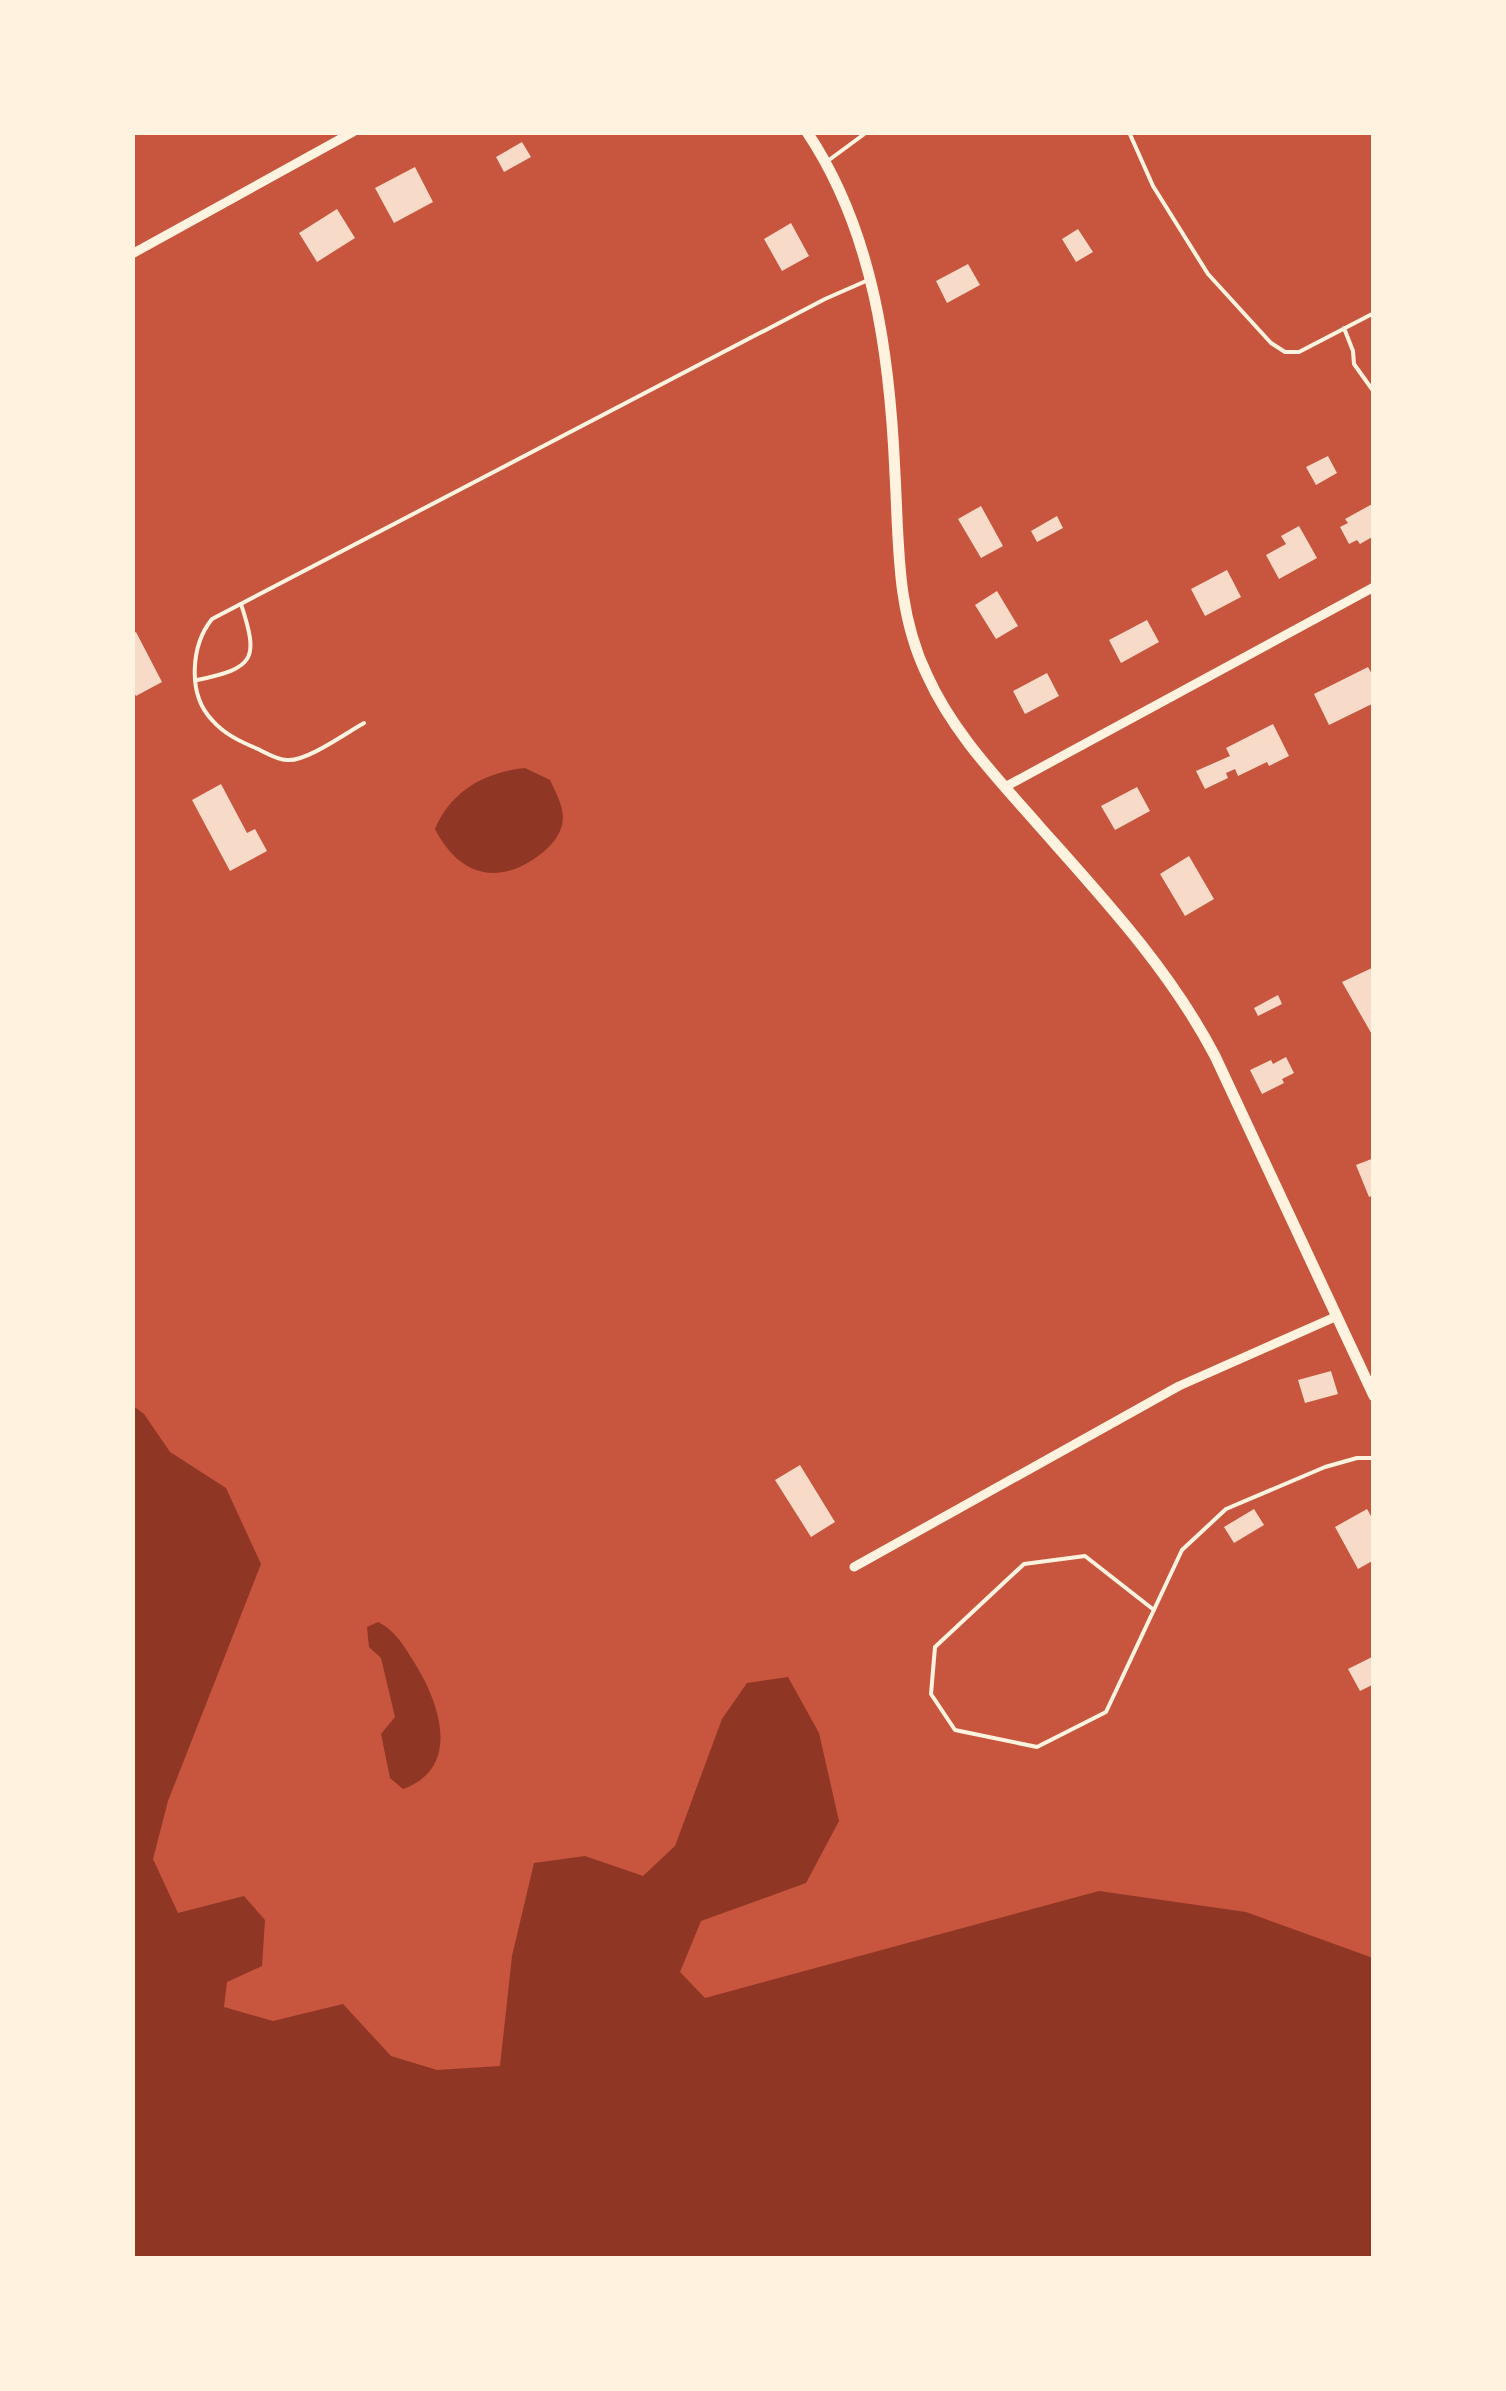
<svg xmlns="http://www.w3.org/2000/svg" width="1506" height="2391" viewBox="0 0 1506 2391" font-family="Lato,sans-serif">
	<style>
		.water { fill: #8f3625 }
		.building { fill: #f7dbc8 }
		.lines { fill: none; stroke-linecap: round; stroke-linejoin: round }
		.path { stroke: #fff3e0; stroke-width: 4 }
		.service { stroke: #fff3e0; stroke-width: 4 }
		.minor { stroke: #fff3e0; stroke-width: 9 }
		.tertiary { stroke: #fff3e0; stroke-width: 11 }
	</style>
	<rect width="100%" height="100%" fill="#c8553d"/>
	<!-- water -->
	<path class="water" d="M 525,768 L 550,780 C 556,793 566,810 562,825 C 559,838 548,849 538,856 C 496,887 458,874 435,829 C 451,791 485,772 525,768 Z
		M 132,1405 L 144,1414 L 170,1452 L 226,1488 L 261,1564 L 168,1801 L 153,1859 L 178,1913 L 244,1896 L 265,1920 L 262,1966 L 227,1982 L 224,2007 L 273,2021 L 343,2004 L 391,2056 L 437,2070 L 500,2066 L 512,1956 L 534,1863 L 585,1856 L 643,1876 L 675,1846 L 722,1719 L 747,1683 L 788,1677 L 819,1733 L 839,1821 L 806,1883 L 701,1921 L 680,1972 L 705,1998 L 1099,1891 L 1246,1912 L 1373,1958 L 1373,2258 L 133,2258 Z
		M 378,1622 C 396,1631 403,1645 414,1662 C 440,1703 462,1768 403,1789 L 390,1778 L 381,1734 L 395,1717 L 381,1658 L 369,1647 L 367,1627 Z"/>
	<!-- building -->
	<path class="building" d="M 522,142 L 531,157 L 504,172 L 496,157 Z
		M 415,167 L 433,202 L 394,223 L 375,188 Z
		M 337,209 L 355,238 L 317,262 L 299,233 Z
		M 791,223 L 809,256 L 782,271 L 764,239 Z
		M 1078,229 L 1093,252 L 1076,262 L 1062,239 Z
		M 968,264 L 980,285 L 947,303 L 936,281 Z
		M 1328,456 L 1337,473 L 1316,485 L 1306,467 Z
		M 1374,503 L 1374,536 L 1360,544 L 1357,540 L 1349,544 L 1340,527 L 1348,523 L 1345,519 Z
		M 981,506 L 1003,546 L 981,558 L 958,519 Z
		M 1057,516 L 1063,528 L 1037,542 L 1031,531 Z
		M 1299,526 L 1317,558 L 1279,579 L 1266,555 L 1286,544 L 1281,536 Z
		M 1227,570 L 1241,597 L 1205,616 L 1191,589 Z
		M 997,591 L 1018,626 L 996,639 L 975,605 Z
		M 1147,620 L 1159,642 L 1121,663 L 1109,640 Z
		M 136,632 L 162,682 L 136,696 L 132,690 L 132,634 Z
		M 1368,667 L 1374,678 L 1374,703 L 1329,725 L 1314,694 Z
		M 1047,673 L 1059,696 L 1025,714 L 1013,691 Z
		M 1273,724 L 1289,756 L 1269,766 L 1267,762 L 1238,776 L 1235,769 L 1226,773 L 1228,778 L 1205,789 L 1196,771 L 1230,756 L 1226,748 Z
		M 221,784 L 247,833 L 255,829 L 267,851 L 230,871 L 192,800 Z
		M 1137,787 L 1150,811 L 1115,830 L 1101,806 Z
		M 1189,856 L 1214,899 L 1185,916 L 1160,874 Z
		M 1374,967 L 1374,1038 L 1342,982 Z
		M 1278,995 L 1282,1004 L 1258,1016 L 1254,1008 Z
		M 1286,1057 L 1294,1073 L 1282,1079 L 1284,1083 L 1262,1094 L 1250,1070 L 1271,1060 L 1273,1064 Z
		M 1374,1158 L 1374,1195 L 1369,1197 L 1356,1165 Z
		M 1331,1371 L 1338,1394 L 1305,1403 L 1298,1380 Z
		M 800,1465 L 835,1522 L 811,1537 L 775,1480 Z
		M 1254,1509 L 1264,1525 L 1234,1543 L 1224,1527 Z
		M 1367,1509 L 1374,1521 L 1374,1560 L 1358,1569 L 1335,1527 Z
		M 1374,1656 L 1374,1684 L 1360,1691 L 1348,1669 Z"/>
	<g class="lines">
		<!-- path -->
		<path class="path" d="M 1129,132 L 1153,186 L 1208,274 L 1271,343 L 1285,352 L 1299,352 L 1374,313
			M 1344,328 L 1353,351 L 1354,364 L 1374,392"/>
		<!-- service -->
		<path class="service" d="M 829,160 L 867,132
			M 197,680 C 255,668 259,659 241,604
			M 364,723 C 346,733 306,762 287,760 C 278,760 266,753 258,749 C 241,742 224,734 212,720 C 187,694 191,645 212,619 L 825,299 L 866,281
			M 1154,1610 L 1085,1556 L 1024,1564 L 935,1647 L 931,1694 L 955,1730 L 1037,1747 L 1106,1712 L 1182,1550 L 1226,1509 L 1325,1467 L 1357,1458 L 1374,1458"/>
		<!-- minor -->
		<path class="minor" d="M 132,254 L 353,132
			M 1005,787 L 1374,587
			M 854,1567 L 1179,1386 L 1335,1317"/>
		<!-- tertiary -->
		<path class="tertiary" d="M 807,132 C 874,232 890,357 895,474 C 899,544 896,611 927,675 C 953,733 999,780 1040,827 C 1104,899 1170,970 1215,1056 L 1374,1396"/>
	</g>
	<!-- border -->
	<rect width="1506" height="2391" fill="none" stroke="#fff3e0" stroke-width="270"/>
</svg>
